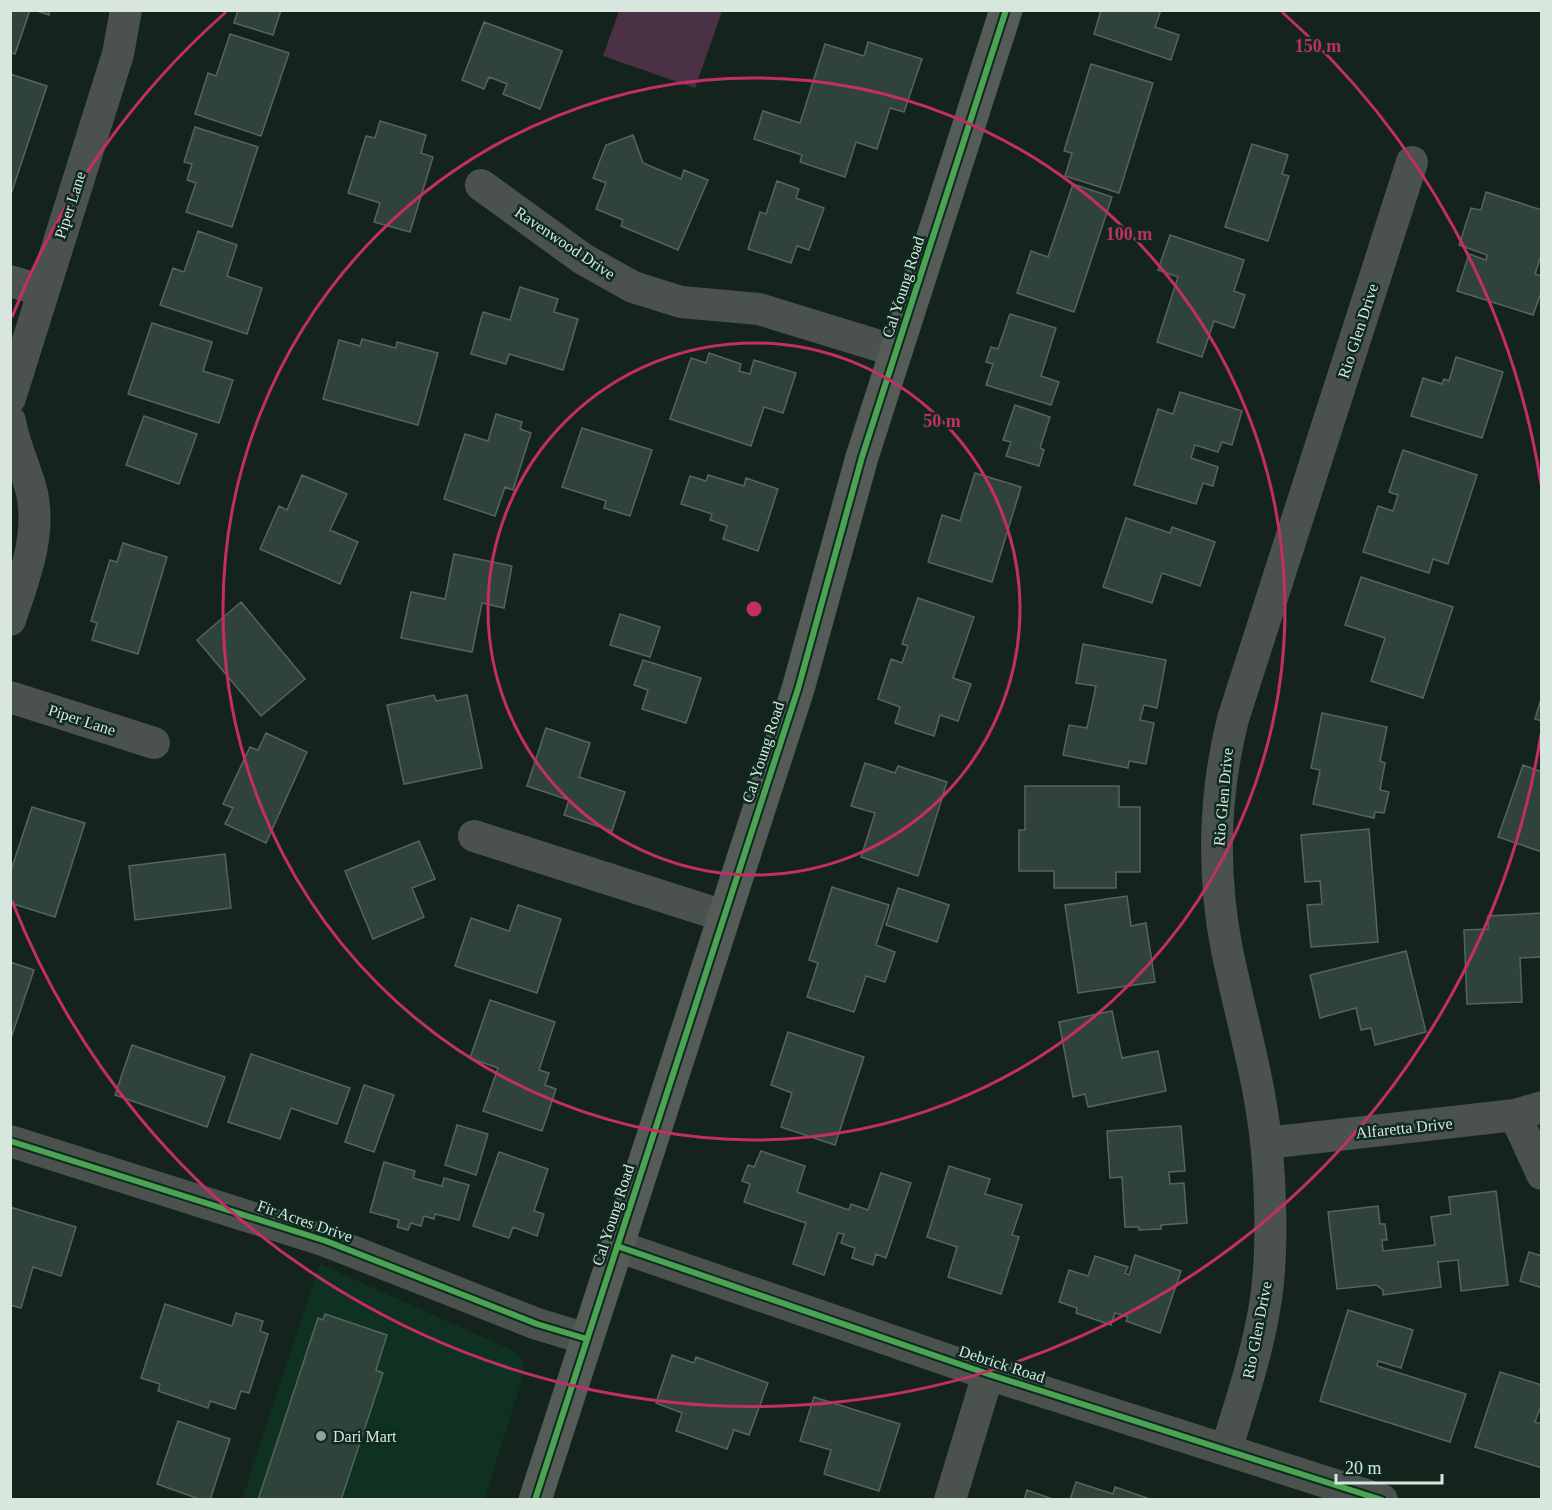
<svg xmlns="http://www.w3.org/2000/svg" width="1552" height="1510" viewBox="0 0 1552 1510" font-family="Georgia,serif">
	<style>
		.built { fill: #0e3122 }
		.green { fill: #4b3145 }
		.building { fill: #30433b; stroke: #57645d; stroke-width: 1.5 }
		.lines { fill: none; stroke-linecap: round; stroke-linejoin: round }
		.street { stroke: #4b524e; stroke-width: 32 }
		.secondary { stroke: #555c58; stroke-width: 33 }
		.cycleway-casing { stroke: #0e2a1e; stroke-width: 10 }
		.cycleway { stroke: #4ca352; stroke-width: 6 }
		.ring { fill: none; stroke: #c42d68; stroke-width: 3 }
		.poi-dot { fill: #93a39a; stroke: #0e2a1e; stroke-width: 2 }
		.labels { text-anchor: middle; dominant-baseline: central; stroke-width: 5; stroke-linejoin: round; paint-order: stroke }
		.street-label { font-size: 16px; fill: #d7e7de; stroke: #0e2a1e }
		.poi-label { font-size: 16px; fill: #d7e7de; stroke: #0e2a1e; text-anchor: start }
		.centre { fill: #c42d68; stroke: #0e2a1e; stroke-width: 3 }
		.ring-label { font-size: 18px; text-anchor: middle; font-weight: bold; fill: #c42d68; stroke: #0e2a1e; stroke-width: 5; stroke-linejoin: round; paint-order: stroke }
	</style>
	<rect width="100%" height="100%" fill="#14241d"/>
	<!-- built -->
	<path class="built" d="M 320,1264 L 514,1351 L 523,1360 L 524,1374 L 484,1499 L 242,1500 Z"/>
	<!-- green -->
	<path class="green" d="M 619,11 L 722,11 L 695,88 L 603,56 Z"/>
	<!-- building -->
	<path class="building" d="M 10,10 L 30,10 L 15,54 L 10,52 Z
		M 34,10 L 50,10 L 49,15 Z
		M 238,10 L 281,10 L 273,35 L 234,23 Z
		M 1101,10 L 1161,10 L 1155,27 L 1179,35 L 1171,60 L 1094,34 Z
		M 484,22 L 562,51 L 540,109 L 503,94 L 507,84 L 489,77 L 484,89 L 462,80 Z
		M 230,34 L 289,53 L 261,136 L 195,114 L 208,73 L 216,76 Z
		M 868,42 L 922,59 L 904,112 L 890,108 L 877,149 L 856,142 L 845,177 L 800,162 L 802,155 L 754,139 L 763,111 L 800,123 L 825,44 L 864,56 Z
		M 1091,64 L 1153,83 L 1119,193 L 1065,176 L 1072,153 L 1064,151 Z
		M 10,74 L 47,86 L 10,197 Z
		M 380,121 L 426,135 L 421,153 L 433,157 L 410,232 L 374,222 L 380,203 L 348,193 L 366,136 L 375,138 Z
		M 195,127 L 258,147 L 232,227 L 186,212 L 196,183 L 187,180 L 192,164 L 184,162 Z
		M 633,135 L 643,163 L 681,179 L 684,170 L 708,180 L 678,250 L 621,226 L 623,220 L 596,209 L 606,183 L 593,178 L 606,145 Z
		M 1252,144 L 1288,155 L 1282,174 L 1289,176 L 1268,241 L 1225,227 Z
		M 777,181 L 799,189 L 796,198 L 824,208 L 809,250 L 797,246 L 791,263 L 748,249 L 760,212 L 766,214 Z
		M 1073,184 L 1112,197 L 1074,312 L 1017,293 L 1031,251 L 1048,257 Z
		M 1486,192 L 1542,210 L 1542,253 L 1535,274 L 1542,276 L 1542,290 L 1533,315 L 1457,291 L 1469,254 L 1486,260 L 1487,255 L 1459,245 L 1471,208 L 1481,210 Z
		M 198,231 L 237,245 L 227,276 L 262,288 L 247,334 L 160,305 L 173,268 L 184,272 Z
		M 1170,235 L 1244,260 L 1234,291 L 1245,295 L 1234,328 L 1214,321 L 1202,357 L 1157,342 L 1178,277 L 1158,270 Z
		M 520,287 L 558,299 L 554,312 L 578,319 L 563,370 L 509,354 L 506,364 L 471,354 L 483,312 L 510,320 Z
		M 1010,314 L 1056,328 L 1041,376 L 1059,382 L 1051,405 L 986,385 L 993,364 L 986,362 L 991,347 L 998,349 Z
		M 152,323 L 212,342 L 203,371 L 233,380 L 219,423 L 128,394 Z
		M 362,339 L 396,348 L 397,342 L 438,353 L 418,425 L 323,399 L 339,340 L 360,346 Z
		M 709,353 L 741,364 L 739,371 L 750,374 L 754,360 L 796,373 L 783,413 L 764,407 L 751,446 L 670,419 L 691,358 L 706,363 Z
		M 1456,357 L 1503,372 L 1482,438 L 1411,416 L 1423,378 L 1442,384 L 1444,379 L 1449,381 Z
		M 1180,392 L 1242,411 L 1232,445 L 1222,442 L 1218,452 L 1195,445 L 1191,458 L 1218,467 L 1213,486 L 1203,483 L 1196,504 L 1134,485 L 1158,409 L 1173,414 Z
		M 1015,405 L 1050,417 L 1040,448 L 1044,450 L 1039,466 L 1006,456 L 1011,442 L 1003,440 Z
		M 496,414 L 522,422 L 520,429 L 531,433 L 513,490 L 505,487 L 495,516 L 444,499 L 465,434 L 488,441 Z
		M 144,416 L 197,434 L 179,484 L 126,465 Z
		M 582,428 L 652,450 L 630,516 L 604,508 L 606,501 L 562,487 Z
		M 1403,450 L 1477,475 L 1448,564 L 1433,559 L 1429,573 L 1363,552 L 1378,506 L 1393,511 L 1398,495 L 1389,492 Z
		M 975,473 L 1021,487 L 992,582 L 928,562 L 942,515 L 960,521 Z
		M 302,475 L 347,494 L 330,530 L 358,542 L 340,584 L 260,549 L 279,506 L 287,510 Z
		M 708,475 L 744,486 L 746,478 L 778,489 L 758,551 L 723,539 L 727,526 L 710,520 L 712,514 L 681,504 L 690,476 L 706,481 Z
		M 1126,518 L 1170,533 L 1172,527 L 1215,542 L 1200,586 L 1162,573 L 1152,603 L 1103,587 Z
		M 123,543 L 167,557 L 138,654 L 92,640 L 97,623 L 91,621 L 110,560 L 117,562 Z
		M 454,554 L 512,566 L 504,608 L 482,603 L 472,652 L 401,638 L 411,592 L 445,599 Z
		M 1361,577 L 1453,607 L 1423,698 L 1371,681 L 1385,638 L 1345,625 Z
		M 918,598 L 974,617 L 953,678 L 971,684 L 958,721 L 940,715 L 934,736 L 895,723 L 900,707 L 878,699 L 891,659 L 902,663 L 908,646 L 902,644 Z
		M 241,602 L 305,679 L 261,716 L 197,640 Z
		M 620,614 L 660,627 L 650,657 L 610,645 Z
		M 1083,644 L 1166,660 L 1157,708 L 1144,705 L 1140,720 L 1154,723 L 1146,764 L 1129,761 L 1128,768 L 1063,755 L 1069,725 L 1087,728 L 1096,686 L 1076,683 Z
		M 643,660 L 701,678 L 686,723 L 642,709 L 648,690 L 634,685 Z
		M 434,695 L 436,701 L 467,695 L 482,768 L 404,784 L 387,705 Z
		M 1541,699 L 1542,699 L 1542,721 L 1535,719 Z
		M 1322,713 L 1387,727 L 1380,761 L 1385,763 L 1380,790 L 1389,792 L 1384,813 L 1375,812 L 1374,818 L 1313,804 L 1320,770 L 1311,768 Z
		M 546,728 L 590,743 L 579,777 L 625,792 L 612,831 L 564,815 L 569,800 L 527,786 Z
		M 266,733 L 307,752 L 266,843 L 225,824 L 233,808 L 223,804 L 250,747 L 258,750 Z
		M 865,763 L 895,773 L 898,766 L 947,782 L 918,876 L 861,857 L 875,813 L 851,806 Z
		M 1523,765 L 1542,772 L 1542,852 L 1498,837 Z
		M 1025,786 L 1119,786 L 1119,807 L 1140,807 L 1140,872 L 1116,872 L 1116,888 L 1054,888 L 1054,871 L 1019,871 L 1019,830 L 1025,830 Z
		M 32,807 L 85,823 L 55,917 L 10,903 L 10,873 Z
		M 1369,829 L 1378,942 L 1311,947 L 1307,905 L 1322,904 L 1320,881 L 1305,882 L 1301,835 Z
		M 419,841 L 435,879 L 412,888 L 424,917 L 373,939 L 345,871 Z
		M 225,854 L 231,908 L 135,920 L 129,866 Z
		M 832,887 L 889,905 L 876,945 L 895,952 L 885,982 L 866,976 L 854,1012 L 807,997 L 818,963 L 809,960 Z
		M 898,888 L 949,905 L 937,942 L 886,925 Z
		M 1127,896 L 1131,926 L 1146,923 L 1155,982 L 1078,993 L 1065,905 Z
		M 518,905 L 561,919 L 537,993 L 455,966 L 471,918 L 509,931 Z
		M 1542,913 L 1542,957 L 1520,958 L 1522,1002 L 1467,1004 L 1464,930 L 1488,929 L 1488,916 Z
		M 1406,951 L 1426,1032 L 1375,1045 L 1371,1028 L 1361,1030 L 1356,1008 L 1320,1018 L 1310,975 Z
		M 10,962 L 34,970 L 10,1041 Z
		M 490,1000 L 555,1022 L 539,1070 L 549,1073 L 545,1085 L 556,1089 L 542,1131 L 483,1111 L 498,1068 L 470,1058 Z
		M 1112,1011 L 1122,1058 L 1158,1051 L 1166,1091 L 1088,1107 L 1085,1094 L 1073,1097 L 1059,1022 Z
		M 788,1032 L 864,1057 L 835,1145 L 781,1127 L 792,1093 L 771,1085 Z
		M 132,1045 L 225,1077 L 207,1127 L 115,1095 Z
		M 251,1054 L 350,1088 L 337,1124 L 291,1108 L 280,1139 L 228,1122 Z
		M 364,1085 L 394,1095 L 374,1152 L 345,1142 Z
		M 457,1125 L 488,1134 L 476,1175 L 445,1165 Z
		M 1181,1126 L 1185,1171 L 1169,1172 L 1170,1184 L 1184,1183 L 1187,1223 L 1161,1225 L 1161,1229 L 1139,1230 L 1139,1227 L 1125,1227 L 1122,1177 L 1110,1178 L 1107,1131 Z
		M 761,1151 L 805,1166 L 797,1192 L 849,1210 L 851,1204 L 868,1210 L 881,1173 L 911,1183 L 886,1258 L 876,1254 L 873,1265 L 852,1258 L 855,1248 L 841,1243 L 844,1234 L 838,1233 L 824,1275 L 793,1264 L 806,1223 L 744,1202 L 750,1184 L 742,1181 L 748,1165 L 754,1167 Z
		M 499,1152 L 548,1169 L 534,1211 L 544,1214 L 537,1236 L 513,1227 L 509,1238 L 473,1226 Z
		M 384,1162 L 415,1171 L 413,1178 L 442,1186 L 444,1178 L 469,1185 L 459,1220 L 435,1214 L 434,1219 L 424,1216 L 421,1226 L 411,1223 L 408,1230 L 397,1227 L 399,1220 L 370,1212 Z
		M 949,1166 L 990,1179 L 985,1194 L 1022,1205 L 1012,1235 L 1019,1237 L 1001,1294 L 948,1277 L 957,1247 L 927,1237 Z
		M 1496,1191 L 1508,1285 L 1461,1291 L 1458,1260 L 1438,1262 L 1441,1287 L 1383,1295 L 1383,1290 L 1376,1285 L 1337,1289 L 1328,1212 L 1378,1206 L 1380,1224 L 1385,1224 L 1387,1240 L 1382,1240 L 1383,1251 L 1435,1245 L 1431,1217 L 1451,1214 L 1449,1197 Z
		M 10,1207 L 76,1227 L 61,1276 L 33,1267 L 21,1308 L 10,1305 Z
		M 1529,1252 L 1542,1256 L 1542,1288 L 1520,1281 Z
		M 1135,1255 L 1181,1271 L 1160,1333 L 1126,1321 L 1128,1317 L 1115,1313 L 1111,1325 L 1076,1313 L 1077,1308 L 1059,1302 L 1069,1270 L 1088,1276 L 1095,1256 L 1128,1267 L 1125,1273 L 1129,1275 Z
		M 165,1304 L 232,1326 L 236,1313 L 263,1321 L 260,1331 L 268,1334 L 249,1393 L 241,1391 L 235,1409 L 210,1401 L 208,1408 L 158,1391 L 160,1384 L 141,1378 Z
		M 1348,1310 L 1413,1330 L 1401,1368 L 1378,1361 L 1377,1366 L 1466,1394 L 1450,1442 L 1320,1401 Z
		M 325,1314 L 387,1335 L 376,1370 L 383,1373 L 341,1500 L 258,1500 L 318,1318 L 323,1320 Z
		M 672,1355 L 694,1363 L 696,1357 L 768,1383 L 749,1435 L 734,1430 L 727,1449 L 676,1431 L 682,1413 L 656,1403 Z
		M 1500,1372 L 1542,1385 L 1542,1403 L 1535,1422 L 1542,1424 L 1542,1468 L 1475,1447 Z
		M 814,1397 L 900,1424 L 879,1491 L 824,1474 L 831,1450 L 800,1441 Z
		M 178,1421 L 230,1439 L 210,1500 L 202,1500 L 157,1484 Z
		M 1076,1482 L 1113,1494 L 1115,1487 L 1153,1500 L 1070,1500 Z
		M 1027,1490 L 1055,1500 L 1024,1500 Z"/>
	<g class="lines">
		<!-- street -->
		<path class="street" d="M 481,185 L 583,259 L 633,287 L 681,302 L 759,309 L 896,351
			M 10,281 L 43,291
			M 10,398 L 118,54 L 126,10
			M 10,421 C 14,446 26,468 32,493 C 41,537 24,578 10,620
			M 10,697 L 154,743
			M 474,836 L 724,916
			M 1515,1115 L 1542,1174
			M 10,1141 L 326,1241 L 537,1324 L 587,1339
			M 1266,1143 L 1515,1115 L 1542,1107
			M 617,1246 L 988,1374 L 1382,1500
			M 1226,1450 C 1241,1402 1257,1354 1265,1305 C 1273,1257 1271,1190 1266,1141 C 1259,1076 1240,1014 1227,950 C 1212,874 1214,794 1233,719 L 1412,162
			M 950,1500 L 988,1374"/>
		<!-- secondary -->
		<path class="secondary" d="M 535,1500 L 798,689 L 862,457 L 1006,10"/>
		<!-- cycleway casing -->
		<g class="cycleway-casing">
			<path id="cycleway" d="M 10,1141 L 326,1241 L 537,1324 L 587,1339
				M 617,1246 L 988,1374 L 1382,1500
				M 535,1500 L 798,689 L 862,457 L 1006,10"/>
		</g>
		<!-- cycleway -->
		<use href="#cycleway" class="cycleway"/>
	</g>
	<!-- distance rings -->
	<g class="ring">
		<circle cx="754" cy="609" r="266"/>
		<circle cx="754" cy="609" r="531"/>
		<path d="M1541 734A797 797 0 0 1 12 901M12 317A797 797 0 0 1 226 12M1282 12A797 797 0 0 1 1541 484"/>
	</g>
	<!-- markers -->
	<circle class="poi-dot" cx="321" cy="1436" r="6"/>
	<g class="labels">
		<!-- street labels -->
		<g class="street-label">
			<text transform="translate(70 205) rotate(-72)">Piper Lane</text>
			<text transform="translate(565 243) rotate(34)">Ravenwood Drive</text>
			<text transform="translate(903 287) rotate(-72)">Cal Young Road</text>
			<text transform="translate(1358 331) rotate(-72)">Rio Glen Drive</text>
			<text transform="translate(82 720) rotate(18)">Piper Lane</text>
			<text transform="translate(763 752) rotate(-72)">Cal Young Road</text>
			<text transform="translate(1223 797) rotate(-85)">Rio Glen Drive</text>
			<text transform="translate(1404 1128) rotate(-6)">Alfaretta Drive</text>
			<text transform="translate(613 1215) rotate(-72)">Cal Young Road</text>
			<text transform="translate(305 1221) rotate(19)">Fir Acres Drive</text>
			<text transform="translate(1257 1330) rotate(-79)">Rio Glen Drive</text>
			<text transform="translate(1002 1364) rotate(18)">Debrick Road</text>
		</g>
		<!-- poi labels -->
		<g class="poi-label">
			<text x="333" y="1436">Dari Mart</text>
		</g>
	</g>
	<circle cx="754" cy="609" r="9" class="centre"/>
	<g class="ring-label">
		<text x="1318" y="52">150 m</text>
		<text x="1129" y="240">100 m</text>
		<text x="942" y="427">50 m</text>
	</g>
	<!-- border -->
	<rect width="1552" height="1510" fill="none" stroke="#d7e7de" stroke-width="24"/>
	<!-- scale -->
	<path d="M1336 1474v9h106v-9" fill="none" stroke="#d7e7de" stroke-width="3"/>
	<text x="1345" y="1474" font-size="18" fill="#d7e7de" stroke="#0e2a1e" stroke-width="4.5" paint-order="stroke">20 m</text>
</svg>
